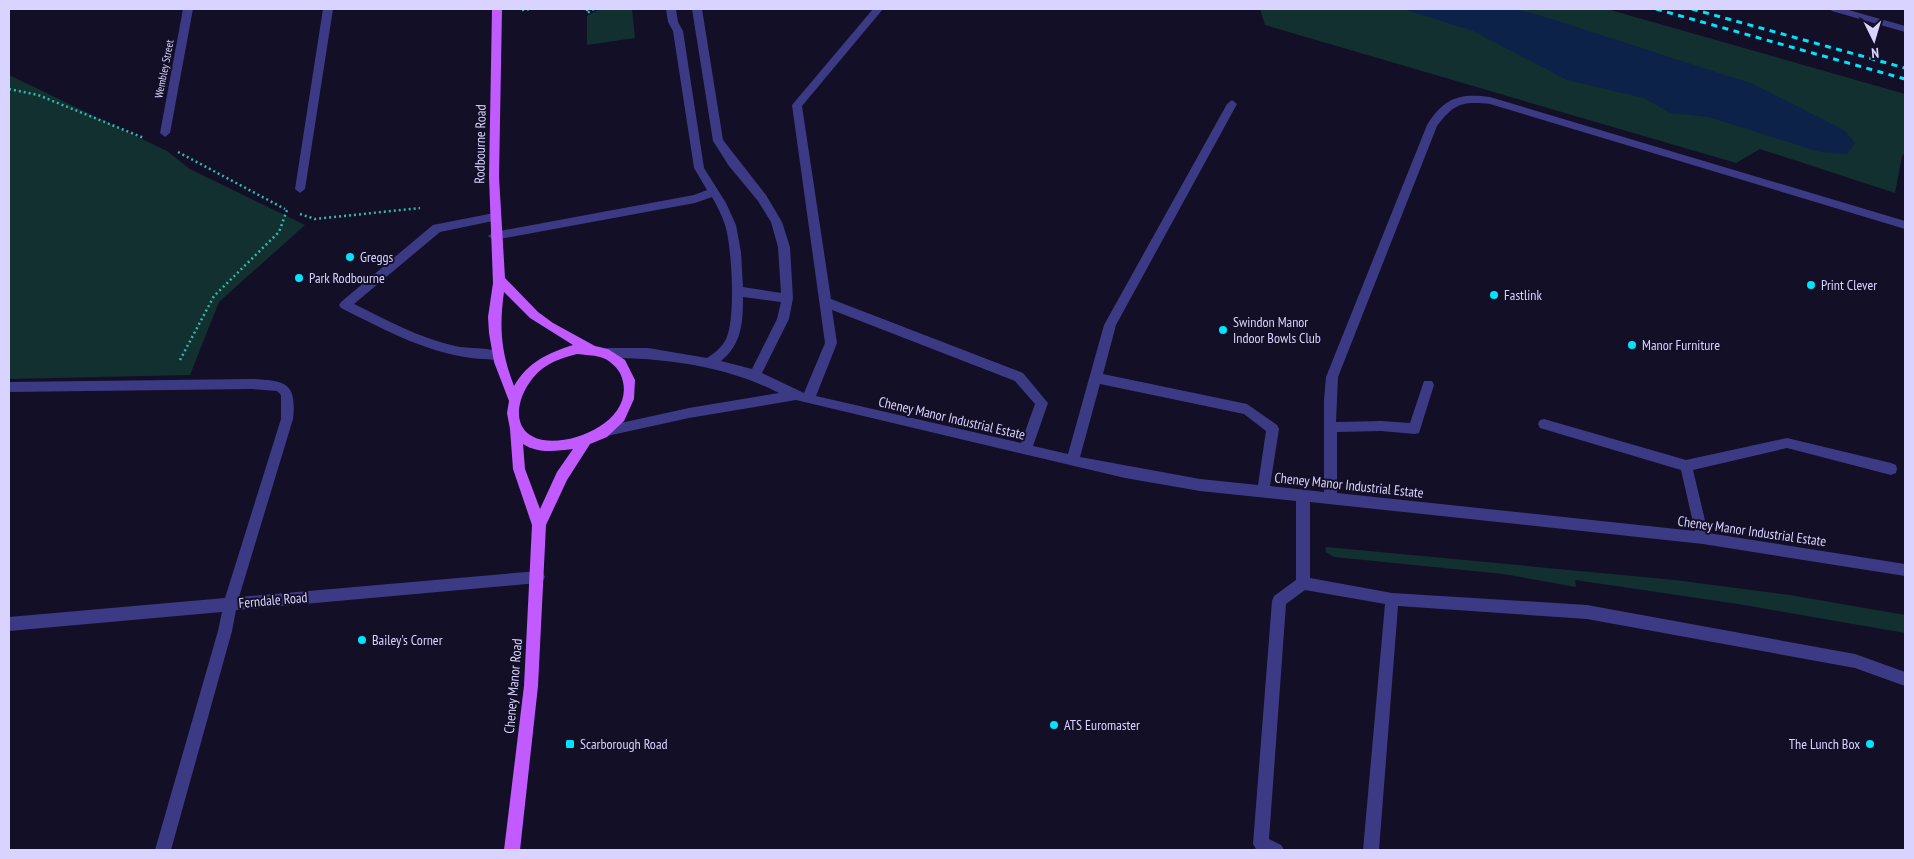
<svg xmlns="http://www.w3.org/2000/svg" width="1914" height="859" viewBox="0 0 1914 859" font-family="'PT Sans Narrow',sans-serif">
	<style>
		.green { fill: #12302f }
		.water { fill: #0c2248 }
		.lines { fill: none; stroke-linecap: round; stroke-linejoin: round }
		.path { stroke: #2fb8b0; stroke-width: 2.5; stroke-dasharray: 2 3; stroke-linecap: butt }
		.minor { fill: #3d3a85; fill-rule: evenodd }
		.major { fill: #c25bff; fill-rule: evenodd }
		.rail { stroke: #00e5ff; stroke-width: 3; stroke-dasharray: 6 5.5; stroke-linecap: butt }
		.poi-dot { fill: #00e5ff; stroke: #130f26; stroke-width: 2 }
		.labels { text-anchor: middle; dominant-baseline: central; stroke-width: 4; stroke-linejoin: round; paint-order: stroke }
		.far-street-label { font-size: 11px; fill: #d9d4ff; stroke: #130f26 }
		.street-label { font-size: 14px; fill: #d9d4ff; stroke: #130f26 }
		.poi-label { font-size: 14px; fill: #d9d4ff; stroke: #130f26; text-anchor: start }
	</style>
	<rect width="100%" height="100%" fill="#130f26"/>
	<!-- green -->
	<path class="green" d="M 599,9 L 632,9 L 635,38 L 587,45 L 587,16 Z
		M 1260,9 L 1607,9 L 1905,94 L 1905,153 L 1902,156 L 1895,193 L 1760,149 L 1736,163 L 1265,25 Z
		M 9,75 L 167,151 L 190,169 L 305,225 L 219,302 L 190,375 L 9,379 Z
		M 1327,547 L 1675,580 L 1790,595 L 1905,615 L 1905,633 L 1738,604 L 1575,580 L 1576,587 L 1503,574 L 1334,557 L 1326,552 L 1325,548 Z"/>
	<!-- water -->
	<path class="water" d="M 1403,9 L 1513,9 L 1539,15 L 1753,84 L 1844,130 L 1855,143 L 1847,154 L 1820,152 L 1709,117 L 1670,113 L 1644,98 L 1567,80 L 1473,31 Z"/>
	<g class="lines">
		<!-- path -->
		<path class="path" d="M 587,9 L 587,13 L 594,9
			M 522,10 L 531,9
			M 9,89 L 38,95 L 144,138
			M 178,152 L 285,209
			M 300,214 L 315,219 L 420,208
			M 180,360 L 214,296 L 279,232 L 287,210"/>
		<!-- minor -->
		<path class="minor" d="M 183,9 L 193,9 L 170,133 L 165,137 L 160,133 Z
			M 323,9 L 333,9 L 305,189 L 300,193 L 295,189 Z
			M 666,9 L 676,9 L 678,22 L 683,31 L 704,168 L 726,203 L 736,225 L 741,252 L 743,287 L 781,293 L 778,247 L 771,222 L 758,201 L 729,166 L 713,141 L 692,9 L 702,9 L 723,140 L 766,195 L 782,222 L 790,247 L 793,298 L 789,319 L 762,373 L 804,393 L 825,343 L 792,105 L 873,9 L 883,9 L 802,106 L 831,299 L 1023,373 L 1048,403 L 1033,446 L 1068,454 L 1104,325 L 1227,104 L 1232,100 L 1237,104 L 1116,325 L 1103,374 L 1247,404 L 1277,425 L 1279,429 L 1270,486 L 1324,492 L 1324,400 L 1326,377 L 1427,125 C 1444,98 1459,93 1490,97 L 1905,221 L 1905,229 L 1490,104 C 1461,101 1454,104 1437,126 L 1338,377 L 1336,422 L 1381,421 L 1410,423 L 1424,381 L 1432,381 L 1434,385 L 1419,433 L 1415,434 L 1381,431 L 1337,432 L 1337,493 L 1695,531 L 1681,470 L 1540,428 L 1538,424 L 1540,420 L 1544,419 L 1686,460 L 1787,438 L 1891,463 L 1896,465 L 1897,469 L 1896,473 L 1891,475 L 1787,448 L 1693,470 L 1708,533 L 1905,564 L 1905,576 L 1703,544 L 1310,502 L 1310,578 L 1392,593 L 1587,605 L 1855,654 L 1905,672 L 1905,686 L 1855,668 L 1587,619 L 1398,606 L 1379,850 L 1363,850 L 1385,604 L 1305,590 L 1286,604 L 1269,839 L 1281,845 L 1284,850 L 1256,849 L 1253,844 L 1272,601 L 1274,596 L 1296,580 L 1296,501 L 1200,491 L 1125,478 L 796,400 L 689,418 L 607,436 L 603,435 L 601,431 L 603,427 L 607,426 L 689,408 L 779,393 C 726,366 667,358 608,358 L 604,356 L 602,353 L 604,350 L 608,348 L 648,348 L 707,358 C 715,353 722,347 726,339 C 736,320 732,246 725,225 C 722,215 717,206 712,197 L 695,203 L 494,240 L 488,236 L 494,232 L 694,195 L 707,190 L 694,168 L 673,31 L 668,22 ZM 743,297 L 781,302 L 777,319 L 752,369 L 721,361 C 742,344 743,322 743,297 ZM 832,310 L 1015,381 L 1035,404 L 1021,443 L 816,396 L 837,343 ZM 1100,384 L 1244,414 L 1266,431 L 1258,485 L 1200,479 L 1080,457 Z
			M 1830,9 L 1845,9 L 1905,26 L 1905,32 L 1832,11 Z
			M 494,213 L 499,217 L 498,220 L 440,232 L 354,304 C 387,320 419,338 455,346 C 470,349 487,347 501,352 L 503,355 L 501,358 C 495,361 489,359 482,359 C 432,356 385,330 341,308 L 339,305 L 341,302 L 433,225 Z
			M 252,379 C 285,381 297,382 293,419 L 239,597 L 538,571 L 543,573 L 545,577 L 543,581 L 538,583 L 236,610 L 232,631 L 171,850 L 155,850 L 218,631 L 222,612 L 9,631 L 9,617 L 225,598 L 281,419 L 281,395 L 277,391 L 252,389 L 9,392 L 9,382 Z"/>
		<!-- major -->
		<path class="major" d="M 492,9 L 502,9 L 499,177 L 505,278 L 538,312 L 553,323 L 595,346 L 608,349 L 625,360 L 635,380 L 634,399 L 624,421 L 607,437 L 590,444 L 567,480 L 546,525 L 538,686 L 520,850 L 504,850 L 524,686 L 532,525 L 513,469 L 510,429 L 507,413 L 509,401 L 494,362 L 489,333 L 488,317 L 493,283 L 489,177 ZM 504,292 L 530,318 L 573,345 C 548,353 528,362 514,386 C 501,352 499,328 504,292 ZM 577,354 C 584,355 593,355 600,357 C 608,359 616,366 620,373 C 640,416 578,446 543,440 C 504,432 519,387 542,369 C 552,361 565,357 577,354 ZM 523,444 C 538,454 556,451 573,449 L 557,472 L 540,509 L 525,469 Z"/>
		<!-- rail -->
		<path class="rail" d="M 1656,9 L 1905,79
			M 1692,9 L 1905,68"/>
	</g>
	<!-- markers -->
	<g class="poi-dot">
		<circle cx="350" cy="257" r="5"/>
		<circle cx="299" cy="278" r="5"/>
		<circle cx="1811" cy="285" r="5"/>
		<circle cx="1494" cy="295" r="5"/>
		<circle cx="1223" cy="330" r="5"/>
		<circle cx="1632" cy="345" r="5"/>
		<circle cx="362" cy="640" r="5"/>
		<circle cx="1054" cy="725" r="5"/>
		<rect x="565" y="739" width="10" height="10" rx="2.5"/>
		<circle cx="1870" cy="744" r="5"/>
	</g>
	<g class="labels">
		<!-- far-street labels -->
		<g class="far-street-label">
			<text transform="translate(164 69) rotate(-79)">Wembley Street</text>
		</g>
		<!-- street labels -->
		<g class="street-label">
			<text transform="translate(480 144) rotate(-89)">Rodbourne Road</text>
			<text transform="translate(952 418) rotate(13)">Cheney Manor Industrial Estate</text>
			<text transform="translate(1349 485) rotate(6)">Cheney Manor Industrial Estate</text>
			<text transform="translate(1752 531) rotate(8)">Cheney Manor Industrial Estate</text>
			<text transform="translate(273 600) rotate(-5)">Ferndale Road</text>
			<text transform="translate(513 686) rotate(-85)">Cheney Manor Road</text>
		</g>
		<!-- poi labels -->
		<g class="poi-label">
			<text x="360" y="257">Greggs</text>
			<text x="309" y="278">Park Rodbourne</text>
			<text x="1821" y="285">Print Clever</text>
			<text x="1504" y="295">Fastlink</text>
			<text x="1233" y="322">Swindon Manor<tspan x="1233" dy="16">Indoor Bowls Club</tspan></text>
			<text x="1642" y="345">Manor Furniture</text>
			<text x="372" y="640">Bailey's Corner</text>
			<text x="1064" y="725">ATS Euromaster</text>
			<text x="580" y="744">Scarborough Road</text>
			<text x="1860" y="744" text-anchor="end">The Lunch Box</text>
		</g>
	</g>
	<!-- border -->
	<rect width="1914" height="859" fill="none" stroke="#d9d4ff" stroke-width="20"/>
	<!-- north arrow -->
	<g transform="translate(1874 40) rotate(175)" stroke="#130f26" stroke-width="4" paint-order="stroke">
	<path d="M0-4L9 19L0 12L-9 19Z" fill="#d9d4ff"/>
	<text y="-8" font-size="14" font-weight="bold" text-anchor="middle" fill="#d9d4ff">N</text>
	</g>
</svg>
